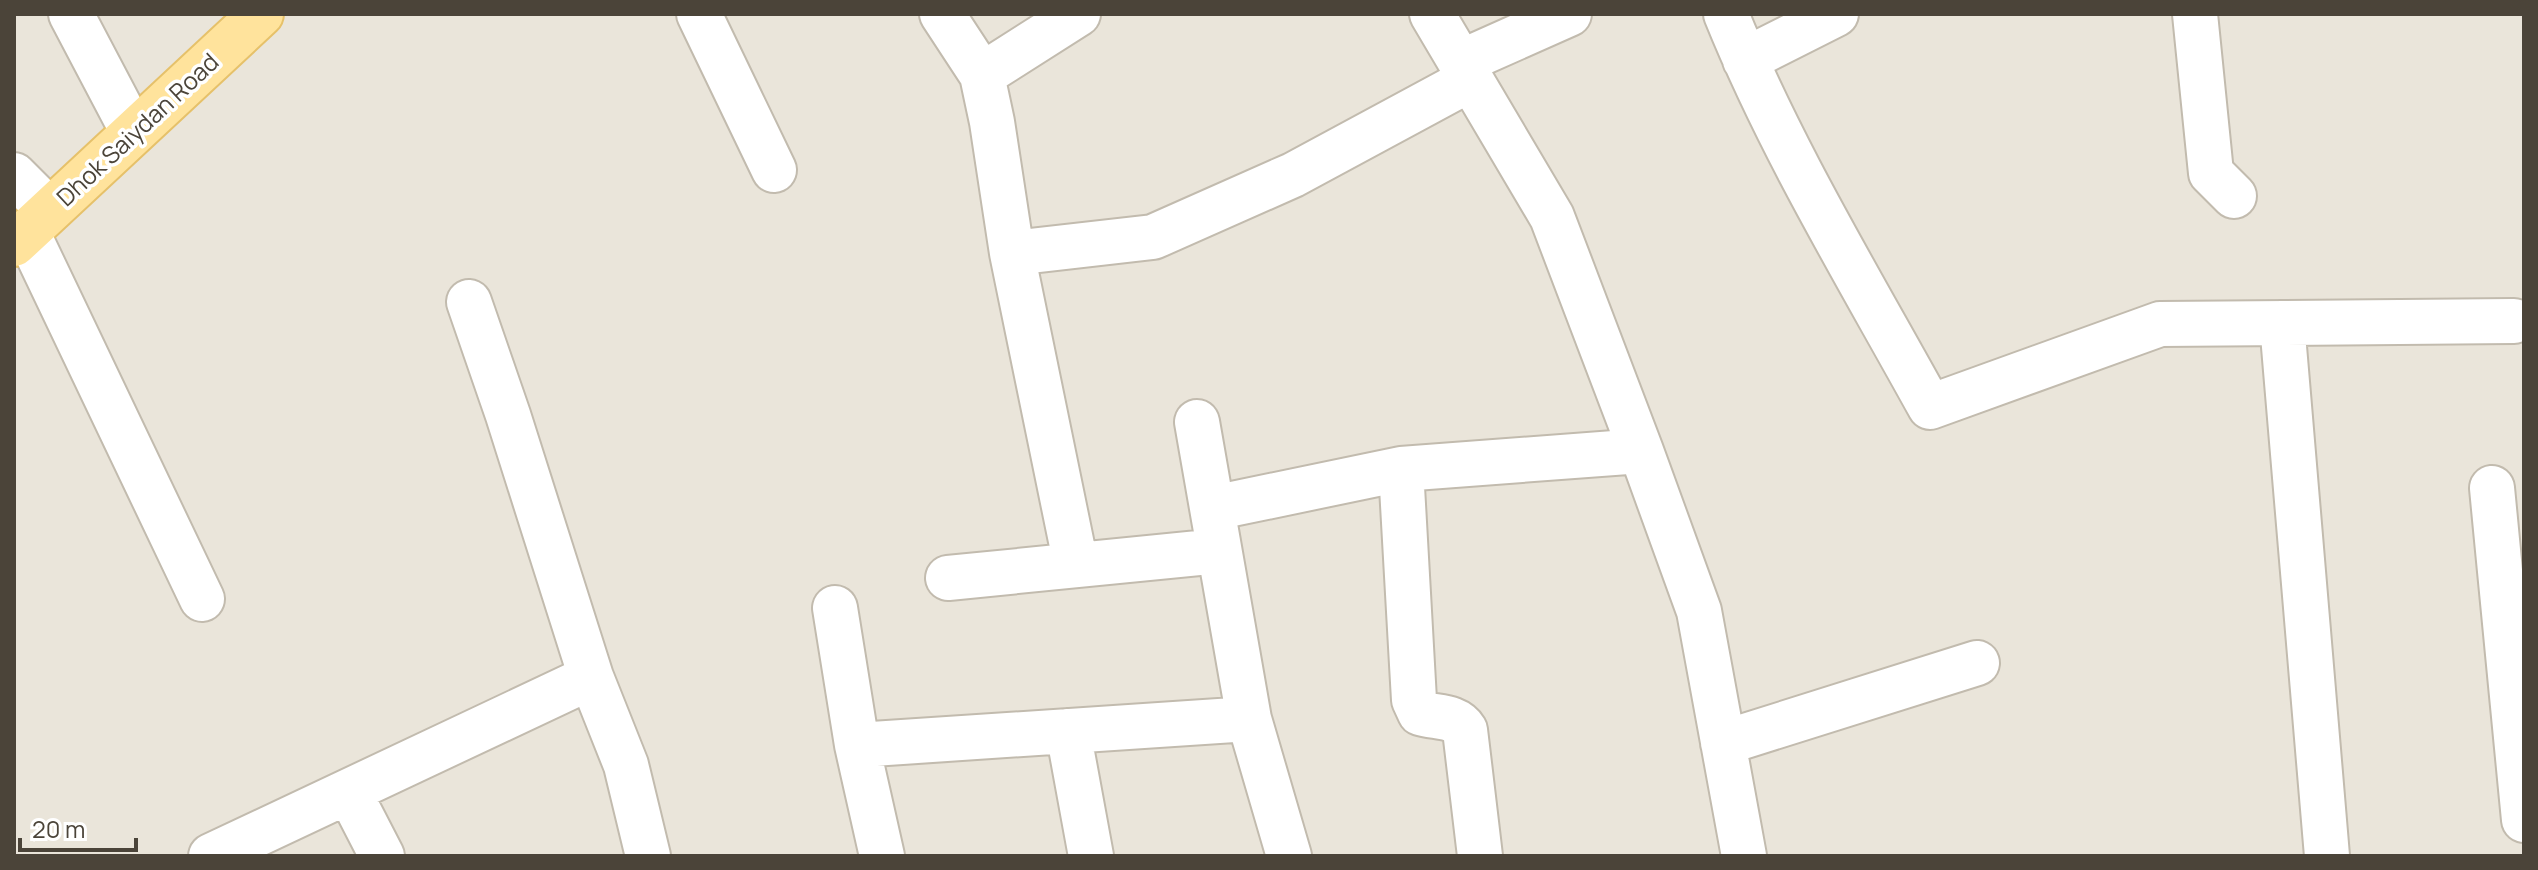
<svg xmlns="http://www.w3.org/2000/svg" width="2538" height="870" viewBox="0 0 2538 870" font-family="Manrope,sans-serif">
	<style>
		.residential { fill: #eae5da }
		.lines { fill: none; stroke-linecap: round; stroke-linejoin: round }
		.minor-casing { stroke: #c2bbae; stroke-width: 48 }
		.major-casing { stroke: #e6c16a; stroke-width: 48 }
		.minor { stroke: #fff; stroke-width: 44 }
		.major { stroke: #ffe39c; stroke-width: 44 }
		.labels { text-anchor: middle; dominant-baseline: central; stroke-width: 7; stroke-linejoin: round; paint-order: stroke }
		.street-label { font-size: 24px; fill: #4b4439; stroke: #fff }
	</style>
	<rect width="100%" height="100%" fill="#f6f3ec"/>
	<!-- residential -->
	<path class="residential" d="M 14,14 L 2524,14 L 2524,856 L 14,856 Z"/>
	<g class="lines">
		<!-- minor casing -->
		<g class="minor-casing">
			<path id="minor" d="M 71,14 L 133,132
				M 699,14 L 774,170
				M 942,14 L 982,75 L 992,122 L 1012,253 L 1076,565
				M 1432,14 L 1552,217 L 1641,451 L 1699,611 L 1744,856
				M 1726,14 C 1781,150 1859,278 1930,407 L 2160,324 L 2514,321
				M 2195,14 L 2211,173 L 2234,196
				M 1745,60 L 1836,14
				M 1461,62 L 1569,14
				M 982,75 L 1078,14
				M 14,175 L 49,210
				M 27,232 L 202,599
				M 1012,253 L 1153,237 L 1293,175 L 1471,79
				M 469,302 L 508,415 L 591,677 L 626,765 L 648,856
				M 2282,323 L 2327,856
				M 1197,422 L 1249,719 L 1289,856
				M 1401,469 L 1414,700 L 1420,713 C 1436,718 1456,715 1465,730 L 1480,856
				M 2492,488 L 2524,820
				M 1213,508 L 1401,469 L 1641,451
				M 948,578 L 1219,551
				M 835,608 L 857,745 L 882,856
				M 1068,731 L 1091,856
				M 1723,743 L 1977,663
				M 857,745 L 1249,719
				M 349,792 L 382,856
				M 211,856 L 591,677"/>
		</g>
		<!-- major casing -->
		<g class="major-casing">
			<path id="major" d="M 14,244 L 261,14"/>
		</g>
		<!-- minor -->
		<use href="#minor" class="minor"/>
		<!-- major -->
		<use href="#major" class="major"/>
	</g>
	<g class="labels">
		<!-- street labels -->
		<g class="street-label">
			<text transform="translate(137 129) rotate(-43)">Dhok Saiydan Road</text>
		</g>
	</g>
	<!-- border -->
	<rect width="2538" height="870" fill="none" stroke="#4b4439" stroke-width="32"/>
	<!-- scale -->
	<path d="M20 838v12h116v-12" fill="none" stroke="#4b4439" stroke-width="4"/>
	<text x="32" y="838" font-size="24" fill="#4b4439" stroke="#ffffff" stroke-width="6" paint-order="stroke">20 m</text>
</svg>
